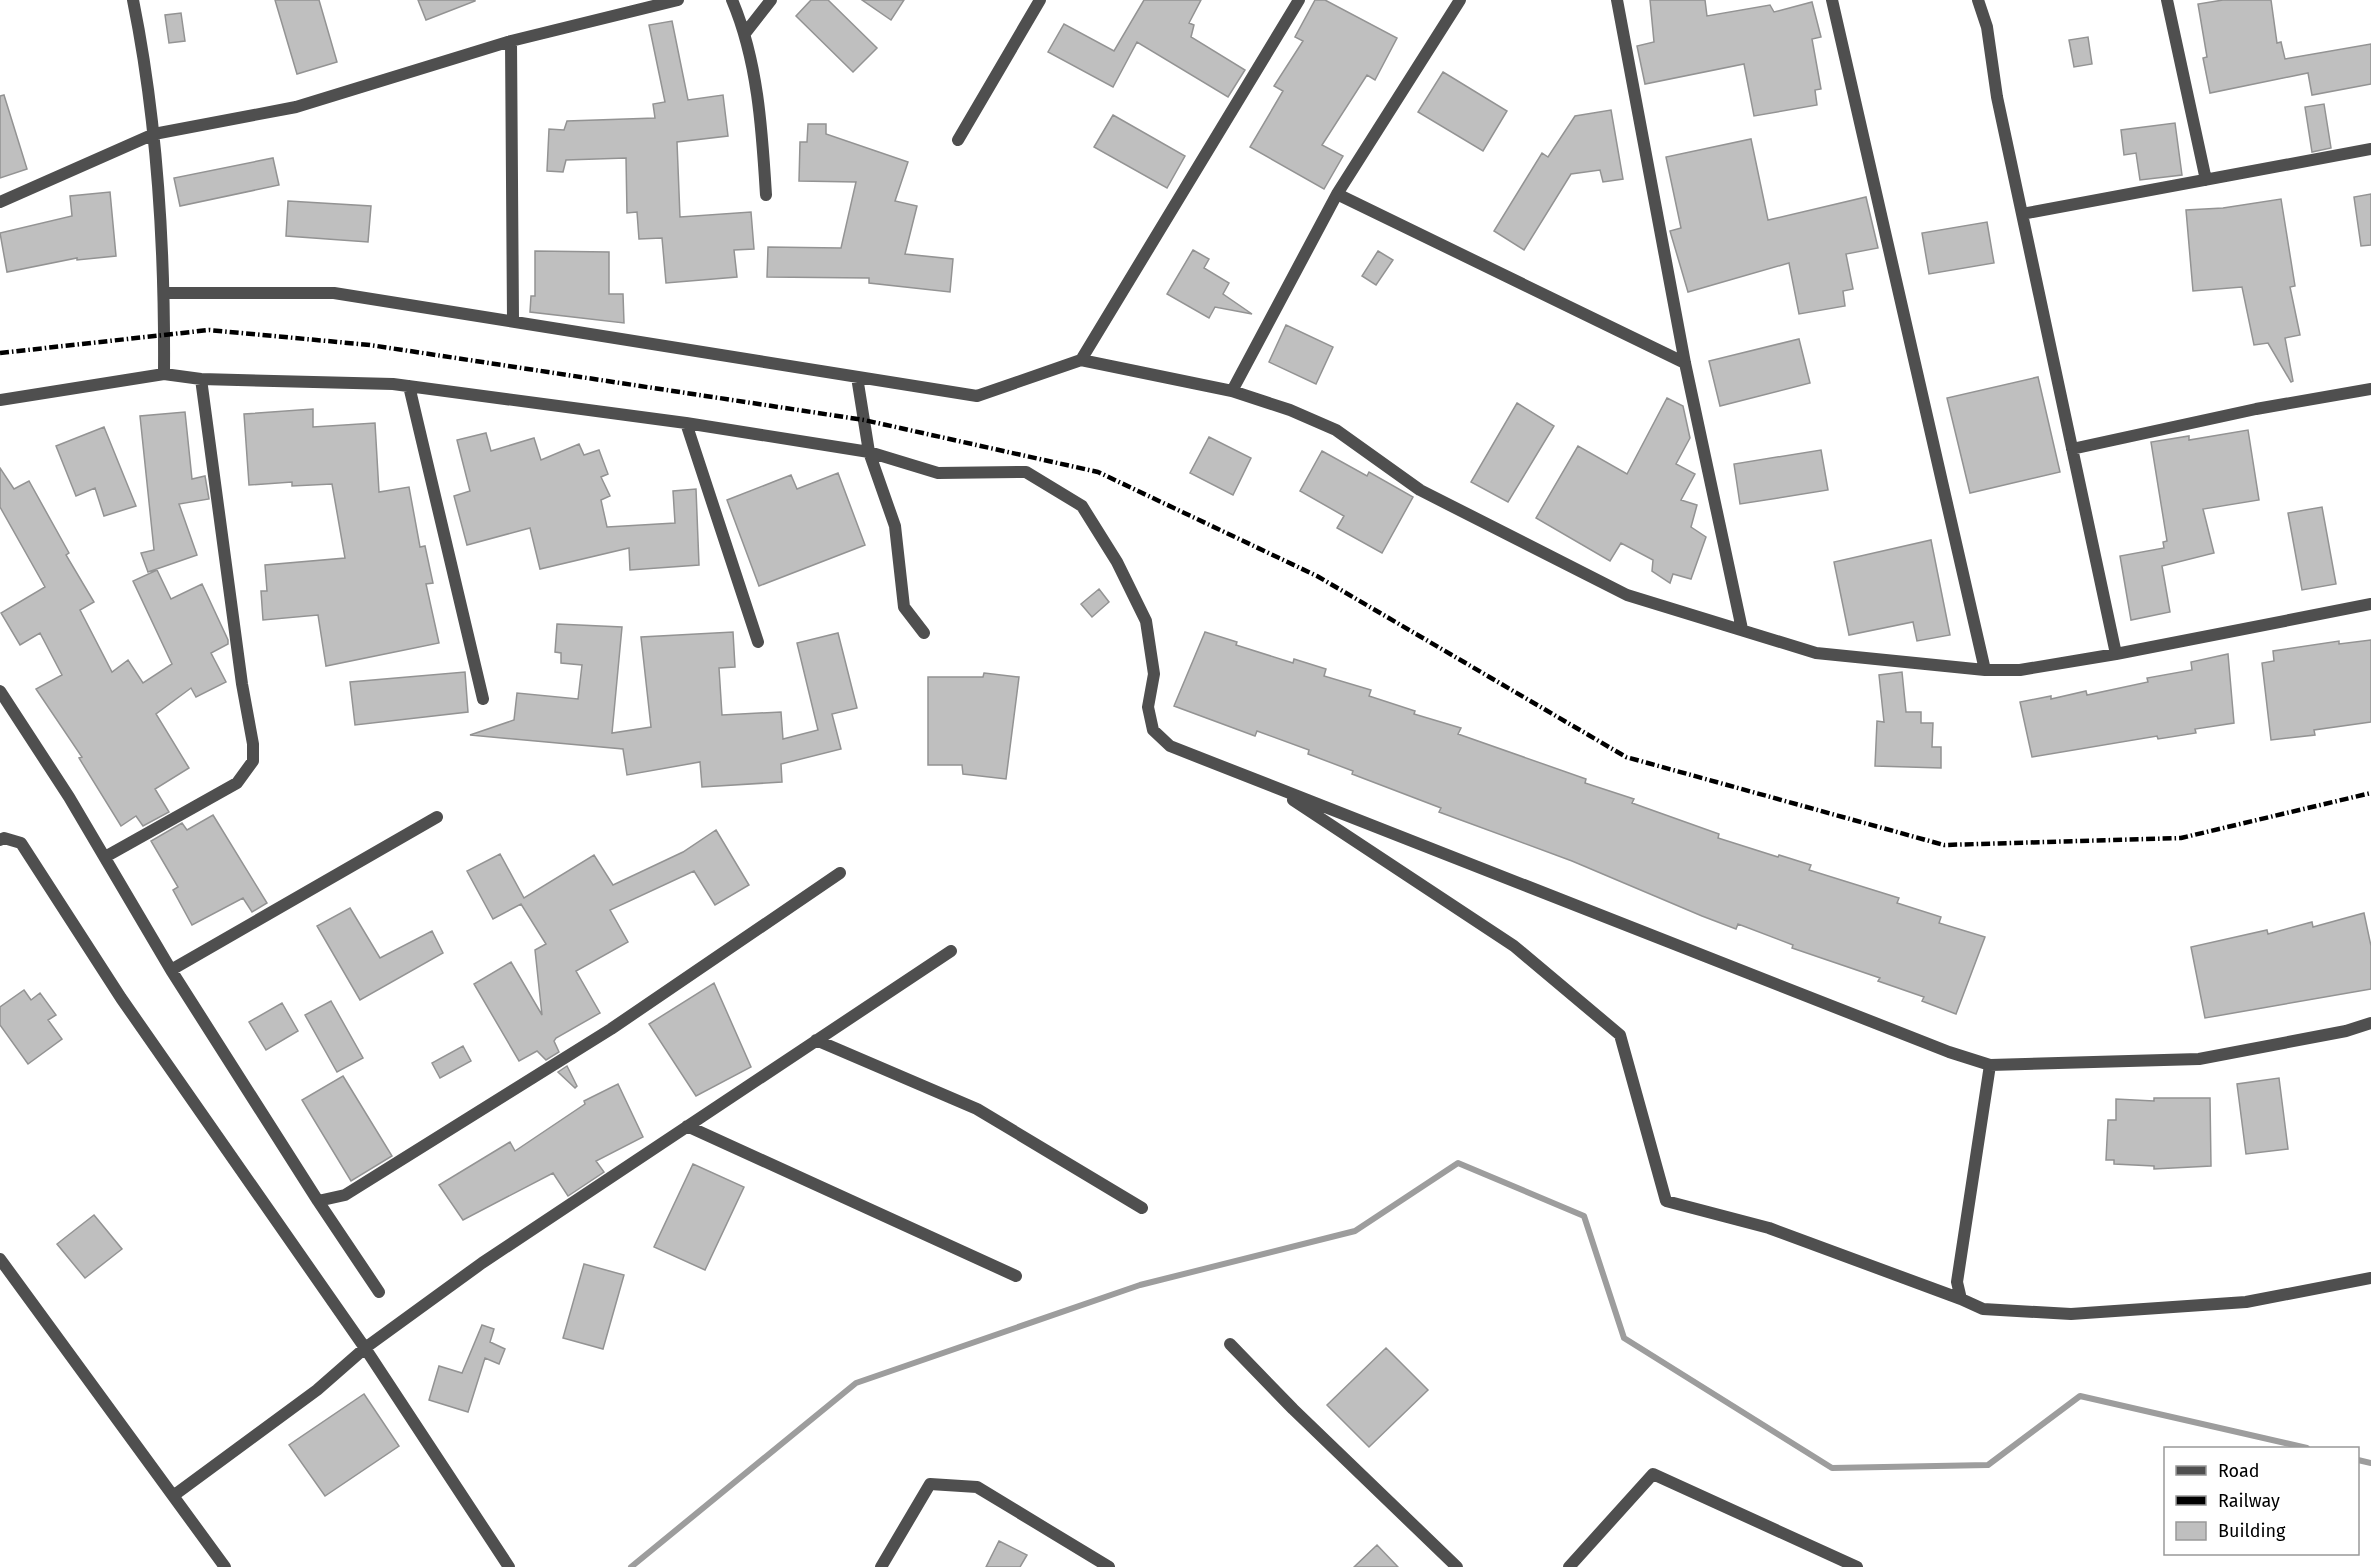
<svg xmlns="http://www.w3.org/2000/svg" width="2371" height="1567" viewBox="0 0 2371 1567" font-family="'Fira Sans',sans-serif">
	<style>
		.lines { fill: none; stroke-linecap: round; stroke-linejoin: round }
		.stream { stroke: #9d9d9d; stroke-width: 6 }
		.building { fill: #bfbfbf; stroke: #939393; stroke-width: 1.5 }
		.street { stroke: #4f4f4f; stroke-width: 12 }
		.rail { stroke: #000; stroke-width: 4.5; stroke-dasharray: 9 3 1.5 3; stroke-linecap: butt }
	</style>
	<rect width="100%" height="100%" fill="#fff"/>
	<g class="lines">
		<!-- stream -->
		<path class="stream" d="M 2358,1460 L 2371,1463
			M 631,1567 L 856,1383 L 1140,1285 L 1355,1231 L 1458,1163 L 1584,1216 L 1624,1338 L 1832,1468 L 1988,1465 L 2080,1396 L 2307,1448"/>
	</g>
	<!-- building -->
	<path class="building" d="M 275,0 L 319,0 L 337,62 L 297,74 Z
		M 418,0 L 475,0 L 475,1 L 426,20 Z
		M 811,0 L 828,0 L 877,48 L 853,72 L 796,16 Z
		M 862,0 L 904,0 L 891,20 Z
		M 1144,0 L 1201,0 L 1189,23 L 1194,25 L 1191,37 L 1245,70 L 1228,97 L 1137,42 L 1113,87 L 1048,52 L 1064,24 L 1114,51 Z
		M 1315,0 L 1325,0 L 1397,38 L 1375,80 L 1367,75 L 1322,145 L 1343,156 L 1324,189 L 1250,147 L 1283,91 L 1274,86 L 1303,41 L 1295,37 Z
		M 1650,0 L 1705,0 L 1707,16 L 1770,5 L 1774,12 L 1812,2 L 1821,37 L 1812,39 L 1821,89 L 1815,90 L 1817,105 L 1754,116 L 1744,64 L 1645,84 L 1637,46 L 1654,42 Z
		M 2223,0 L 2271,0 L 2277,43 L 2281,42 L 2285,59 L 2371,44 L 2371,84 L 2312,95 L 2308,73 L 2210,93 L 2203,58 L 2207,57 L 2198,4 Z
		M 181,13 L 185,41 L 169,43 L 165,15 Z
		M 672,21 L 688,100 L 723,95 L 728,136 L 677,142 L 680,217 L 751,212 L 754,249 L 734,250 L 737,277 L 666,283 L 662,238 L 639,239 L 637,212 L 627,213 L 626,158 L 566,160 L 563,172 L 547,171 L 549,129 L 564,130 L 567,121 L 655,118 L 653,104 L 665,102 L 649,25 Z
		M 2088,37 L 2092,64 L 2074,67 L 2069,40 Z
		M 1443,72 L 1507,111 L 1483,151 L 1418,112 Z
		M 4,95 L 27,169 L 0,178 L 0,96 Z
		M 2324,104 L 2331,148 L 2312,152 L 2305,107 Z
		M 1611,110 L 1623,179 L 1603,182 L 1600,170 L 1571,174 L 1524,250 L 1494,231 L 1542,153 L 1548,157 L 1575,116 Z
		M 1113,115 L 1185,156 L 1167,188 L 1094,147 Z
		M 2175,123 L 2182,175 L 2140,180 L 2136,153 L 2124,155 L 2121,130 Z
		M 808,124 L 826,124 L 826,134 L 908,162 L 895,201 L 917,206 L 905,254 L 953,259 L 950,292 L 869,283 L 869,278 L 767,277 L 768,247 L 841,248 L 856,182 L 799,181 L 800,142 L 807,142 Z
		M 1751,139 L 1768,220 L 1866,197 L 1878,248 L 1846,254 L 1853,289 L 1843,291 L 1845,306 L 1799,314 L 1789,263 L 1688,292 L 1670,231 L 1681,228 L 1666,157 Z
		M 273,158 L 279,185 L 180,206 L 174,178 Z
		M 110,192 L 116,256 L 77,260 L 77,258 L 7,272 L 0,233 L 72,216 L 70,196 Z
		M 2371,194 L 2371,245 L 2361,246 L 2354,197 Z
		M 2281,199 L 2295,286 L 2290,287 L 2300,335 L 2285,338 L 2293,381 L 2291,382 L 2268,343 L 2254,345 L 2242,287 L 2193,291 L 2186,210 L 2223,208 Z
		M 288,201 L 371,206 L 368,242 L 286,236 Z
		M 1987,222 L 1994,263 L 1929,274 L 1922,233 Z
		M 1193,250 L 1209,259 L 1204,268 L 1229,283 L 1223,294 L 1252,314 L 1215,307 L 1209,318 L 1167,294 Z
		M 535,251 L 609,252 L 609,294 L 623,294 L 624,323 L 530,312 L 531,296 L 535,296 Z
		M 1378,251 L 1393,260 L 1376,285 L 1362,276 Z
		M 1286,325 L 1333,347 L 1316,384 L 1269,362 Z
		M 1799,339 L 1810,383 L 1720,406 L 1709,361 Z
		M 2038,377 L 2060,472 L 1970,493 L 1947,398 Z
		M 1667,398 L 1683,406 L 1690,438 L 1676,464 L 1695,474 L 1681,500 L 1697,505 L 1691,527 L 1706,537 L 1691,579 L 1673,574 L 1670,583 L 1652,571 L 1653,560 L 1621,543 L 1610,561 L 1536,518 L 1578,446 L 1627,474 Z
		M 1517,403 L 1554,426 L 1508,502 L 1471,482 Z
		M 313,409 L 313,427 L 375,423 L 379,492 L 409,487 L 420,547 L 425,546 L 433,583 L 426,584 L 439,643 L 326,666 L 318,615 L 263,620 L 261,591 L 267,591 L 265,565 L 345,558 L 332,484 L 292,486 L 292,482 L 249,485 L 244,414 Z
		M 185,412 L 192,479 L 205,476 L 209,499 L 179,504 L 197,555 L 148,572 L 141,553 L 154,550 L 140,416 Z
		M 104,427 L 136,506 L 104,516 L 95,488 L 76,496 L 56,446 Z
		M 2248,430 L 2259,500 L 2203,509 L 2214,553 L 2162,566 L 2170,612 L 2131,620 L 2120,556 L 2164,548 L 2163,542 L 2167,541 L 2151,442 L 2189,436 L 2189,440 Z
		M 486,433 L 491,451 L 534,438 L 541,460 L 579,444 L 584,455 L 599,450 L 608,474 L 601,477 L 610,496 L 601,500 L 607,527 L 675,523 L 673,491 L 696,489 L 699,565 L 630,570 L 629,548 L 540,569 L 530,528 L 467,545 L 454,496 L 470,491 L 457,440 Z
		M 1209,437 L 1251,458 L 1233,495 L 1190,473 Z
		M 1821,450 L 1828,490 L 1740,504 L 1734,464 Z
		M 1322,451 L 1367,476 L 1369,472 L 1413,497 L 1382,553 L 1337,528 L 1344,516 L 1300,491 Z
		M 0,468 L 14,489 L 29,481 L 69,553 L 66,555 L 94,602 L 80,610 L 112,672 L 128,660 L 143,683 L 172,664 L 133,581 L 157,570 L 171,599 L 202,584 L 228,640 L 228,644 L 211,653 L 226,682 L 196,697 L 191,688 L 156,714 L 189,768 L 155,789 L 169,812 L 143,826 L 136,816 L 121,826 L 79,758 L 82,757 L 36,689 L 62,675 L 40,633 L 20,645 L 1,613 L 45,587 L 0,507 Z
		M 838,473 L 865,545 L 759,586 L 727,500 L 791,475 L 797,489 Z
		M 2322,507 L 2336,584 L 2302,590 L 2288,513 Z
		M 1931,540 L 1950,635 L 1917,641 L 1913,622 L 1849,635 L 1834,562 Z
		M 1099,589 L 1109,602 L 1092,617 L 1081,604 Z
		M 557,624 L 622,627 L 612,733 L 651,727 L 641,637 L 733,632 L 735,667 L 719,668 L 722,715 L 781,712 L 783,739 L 818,730 L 797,643 L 838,633 L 857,708 L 832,714 L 841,749 L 781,764 L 782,782 L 702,787 L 700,762 L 627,775 L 623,749 L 470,735 L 514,720 L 517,693 L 578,699 L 582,665 L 561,663 L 561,653 L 555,652 Z
		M 1205,632 L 1237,642 L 1236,645 L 1293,663 L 1294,659 L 1326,669 L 1324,676 L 1371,690 L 1369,696 L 1415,711 L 1414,714 L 1461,728 L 1458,734 L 1586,779 L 1585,783 L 1634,799 L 1632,803 L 1719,834 L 1718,838 L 1778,857 L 1779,855 L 1811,865 L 1809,870 L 1899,898 L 1897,903 L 1941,917 L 1939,923 L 1985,937 L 1956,1014 L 1922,1001 L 1924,997 L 1878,981 L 1880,978 L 1792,948 L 1793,945 L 1738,924 L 1736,929 L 1702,916 L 1572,861 L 1439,812 L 1441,808 L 1352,774 L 1353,771 L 1308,754 L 1309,750 L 1257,731 L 1255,736 L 1174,706 Z
		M 2371,640 L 2371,722 L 2314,730 L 2315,735 L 2271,740 L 2262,663 L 2274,661 L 2273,651 L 2339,641 L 2339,644 Z
		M 2228,654 L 2234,723 L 2195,729 L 2196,733 L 2158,739 L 2157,736 L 2032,757 L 2020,702 L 2051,696 L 2051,699 L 2086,691 L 2087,695 L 2148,682 L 2147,678 L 2192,670 L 2191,662 Z
		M 465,672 L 468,712 L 355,725 L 350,682 Z
		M 1902,672 L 1906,712 L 1921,712 L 1921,723 L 1933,723 L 1932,747 L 1941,747 L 1941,768 L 1875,766 L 1877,721 L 1884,722 L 1879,675 Z
		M 984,673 L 1019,677 L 1006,779 L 963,774 L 962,765 L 928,765 L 928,677 L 983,677 Z
		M 213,815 L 267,903 L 252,912 L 243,898 L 192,925 L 173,890 L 178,887 L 151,841 L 182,823 L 187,830 Z
		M 716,830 L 749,885 L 715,905 L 694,871 L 610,910 L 628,942 L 576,971 L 600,1013 L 556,1038 L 554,1041 L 559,1052 L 546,1060 L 537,1051 L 519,1061 L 474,984 L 511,962 L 542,1015 L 535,950 L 546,944 L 521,904 L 493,919 L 467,871 L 500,854 L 524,898 L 594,855 L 613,885 L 683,852 Z
		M 350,908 L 380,958 L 432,931 L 443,953 L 360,1000 L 317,926 Z
		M 2364,913 L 2371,946 L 2371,989 L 2205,1018 L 2191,947 L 2267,930 L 2268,934 L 2312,922 L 2313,927 Z
		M 714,983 L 751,1067 L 696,1096 L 649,1024 Z
		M 24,990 L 31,1000 L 40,993 L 56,1015 L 48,1020 L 62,1039 L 28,1064 L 0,1025 L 0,1007 Z
		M 331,1001 L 363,1058 L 337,1072 L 305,1015 Z
		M 282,1003 L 298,1031 L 266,1050 L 249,1022 Z
		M 463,1046 L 471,1061 L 440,1078 L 432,1063 Z
		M 567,1066 L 577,1086 L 575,1088 L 558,1072 Z
		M 343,1076 L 392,1156 L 351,1181 L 302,1100 Z
		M 2279,1078 L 2288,1149 L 2246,1154 L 2237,1084 Z
		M 618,1084 L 643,1137 L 596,1161 L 604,1172 L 568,1196 L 553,1173 L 463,1220 L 439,1185 L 510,1142 L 515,1151 L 585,1104 L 584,1101 Z
		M 2154,1098 L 2210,1098 L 2211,1166 L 2154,1169 L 2154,1166 L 2114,1164 L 2114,1160 L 2106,1160 L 2108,1120 L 2116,1120 L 2116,1099 L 2154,1101 Z
		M 693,1164 L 744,1187 L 705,1270 L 654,1247 Z
		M 94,1215 L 122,1249 L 85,1278 L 57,1244 Z
		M 584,1264 L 624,1275 L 603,1349 L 563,1338 Z
		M 482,1325 L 494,1329 L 490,1342 L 505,1349 L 499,1364 L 485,1358 L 468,1412 L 429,1400 L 439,1366 L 462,1373 Z
		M 1386,1348 L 1428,1390 L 1369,1447 L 1327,1405 Z
		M 364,1394 L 399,1446 L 325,1496 L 289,1445 Z
		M 999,1541 L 1027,1555 L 1020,1567 L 986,1567 Z
		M 1377,1545 L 1398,1567 L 1354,1567 Z"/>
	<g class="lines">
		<!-- street -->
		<path class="street" d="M 133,0 C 158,123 165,249 164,374
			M 732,0 C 758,61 762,130 766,195
			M 1617,0 L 1685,363 L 1742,629
			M 1832,0 L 1985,670
			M 1978,0 L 1987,27 L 1997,97 L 2116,654
			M 2167,0 L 2206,180
			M 746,32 L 771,0
			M 511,41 L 513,320
			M 958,140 L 1040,0
			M 1337,194 L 1685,363
			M 0,202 L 154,134 L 296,107 L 511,41 L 678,0
			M 2022,214 L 2371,149
			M 165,293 L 334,293 L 977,396 L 1081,360 L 1232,391 L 1290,410 L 1336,430 L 1420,490 L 1627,595 L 1816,653 L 1985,670 L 2020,670 L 2116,654 L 2371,604
			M 1081,360 L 1299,0
			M 857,377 L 869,452 L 895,526 L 904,607 L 924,633
			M 409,386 L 483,699
			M 1232,391 L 1337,194 L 1460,0
			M 0,400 L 164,374 L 201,379 L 393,384 L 686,423 L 869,452 L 938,473 L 1026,472 L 1082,506 L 1117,562 L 1146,621 L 1154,674 L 1148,707 L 1153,730 L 1170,746 L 1949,1052 L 1990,1065 L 2199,1059 L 2346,1031 L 2371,1023
			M 686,423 L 758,642
			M 2072,449 L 2256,409 L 2371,389
			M 0,691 L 69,797 L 171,970 L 318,1201 L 379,1292
			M 1293,800 L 1514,946 L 1620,1035 L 1666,1201 L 1769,1228 L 1961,1299
			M 0,840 L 4,838 L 21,843 L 121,998 L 365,1348 L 509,1567
			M 105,857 L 237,783 L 253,761 L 253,744 L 242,684 L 201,379
			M 171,970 L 437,817
			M 816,1040 L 977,1109 L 1142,1208
			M 1990,1065 L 1957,1282 L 1961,1299 L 1983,1309 L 2071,1314 L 2246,1302 L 2371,1278
			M 687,1126 L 1016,1276
			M 318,1201 L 345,1195 L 611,1029 L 840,873
			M 0,1259 L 225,1567
			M 1230,1344 L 1293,1409 L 1457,1567
			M 173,1496 L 317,1390 L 365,1348 L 482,1263 L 951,951
			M 881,1567 L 930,1484 L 977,1487 L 1109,1567
			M 1569,1567 L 1653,1474 L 1857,1567"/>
		<!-- rail -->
		<path class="rail" d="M 0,353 L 209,330 L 370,345 L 864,420 L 1098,472 L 1317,576 L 1626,757 L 1944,845 L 2181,838 L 2371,793"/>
	</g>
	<!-- legend -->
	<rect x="2164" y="1447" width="195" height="108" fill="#ffffff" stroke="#999999" stroke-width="1.5"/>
	<rect x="2176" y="1466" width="30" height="9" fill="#4f4f4f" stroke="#999999" stroke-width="1.5"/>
	<text x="2218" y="1477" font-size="18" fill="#000000">Road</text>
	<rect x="2176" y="1496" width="30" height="9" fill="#000000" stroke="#999999" stroke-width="1.5"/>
	<text x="2218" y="1507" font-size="18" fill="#000000">Railway</text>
	<rect x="2176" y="1522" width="30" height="18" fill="#bfbfbf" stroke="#999999" stroke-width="1.5"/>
	<text x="2218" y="1537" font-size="18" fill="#000000">Building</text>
</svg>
